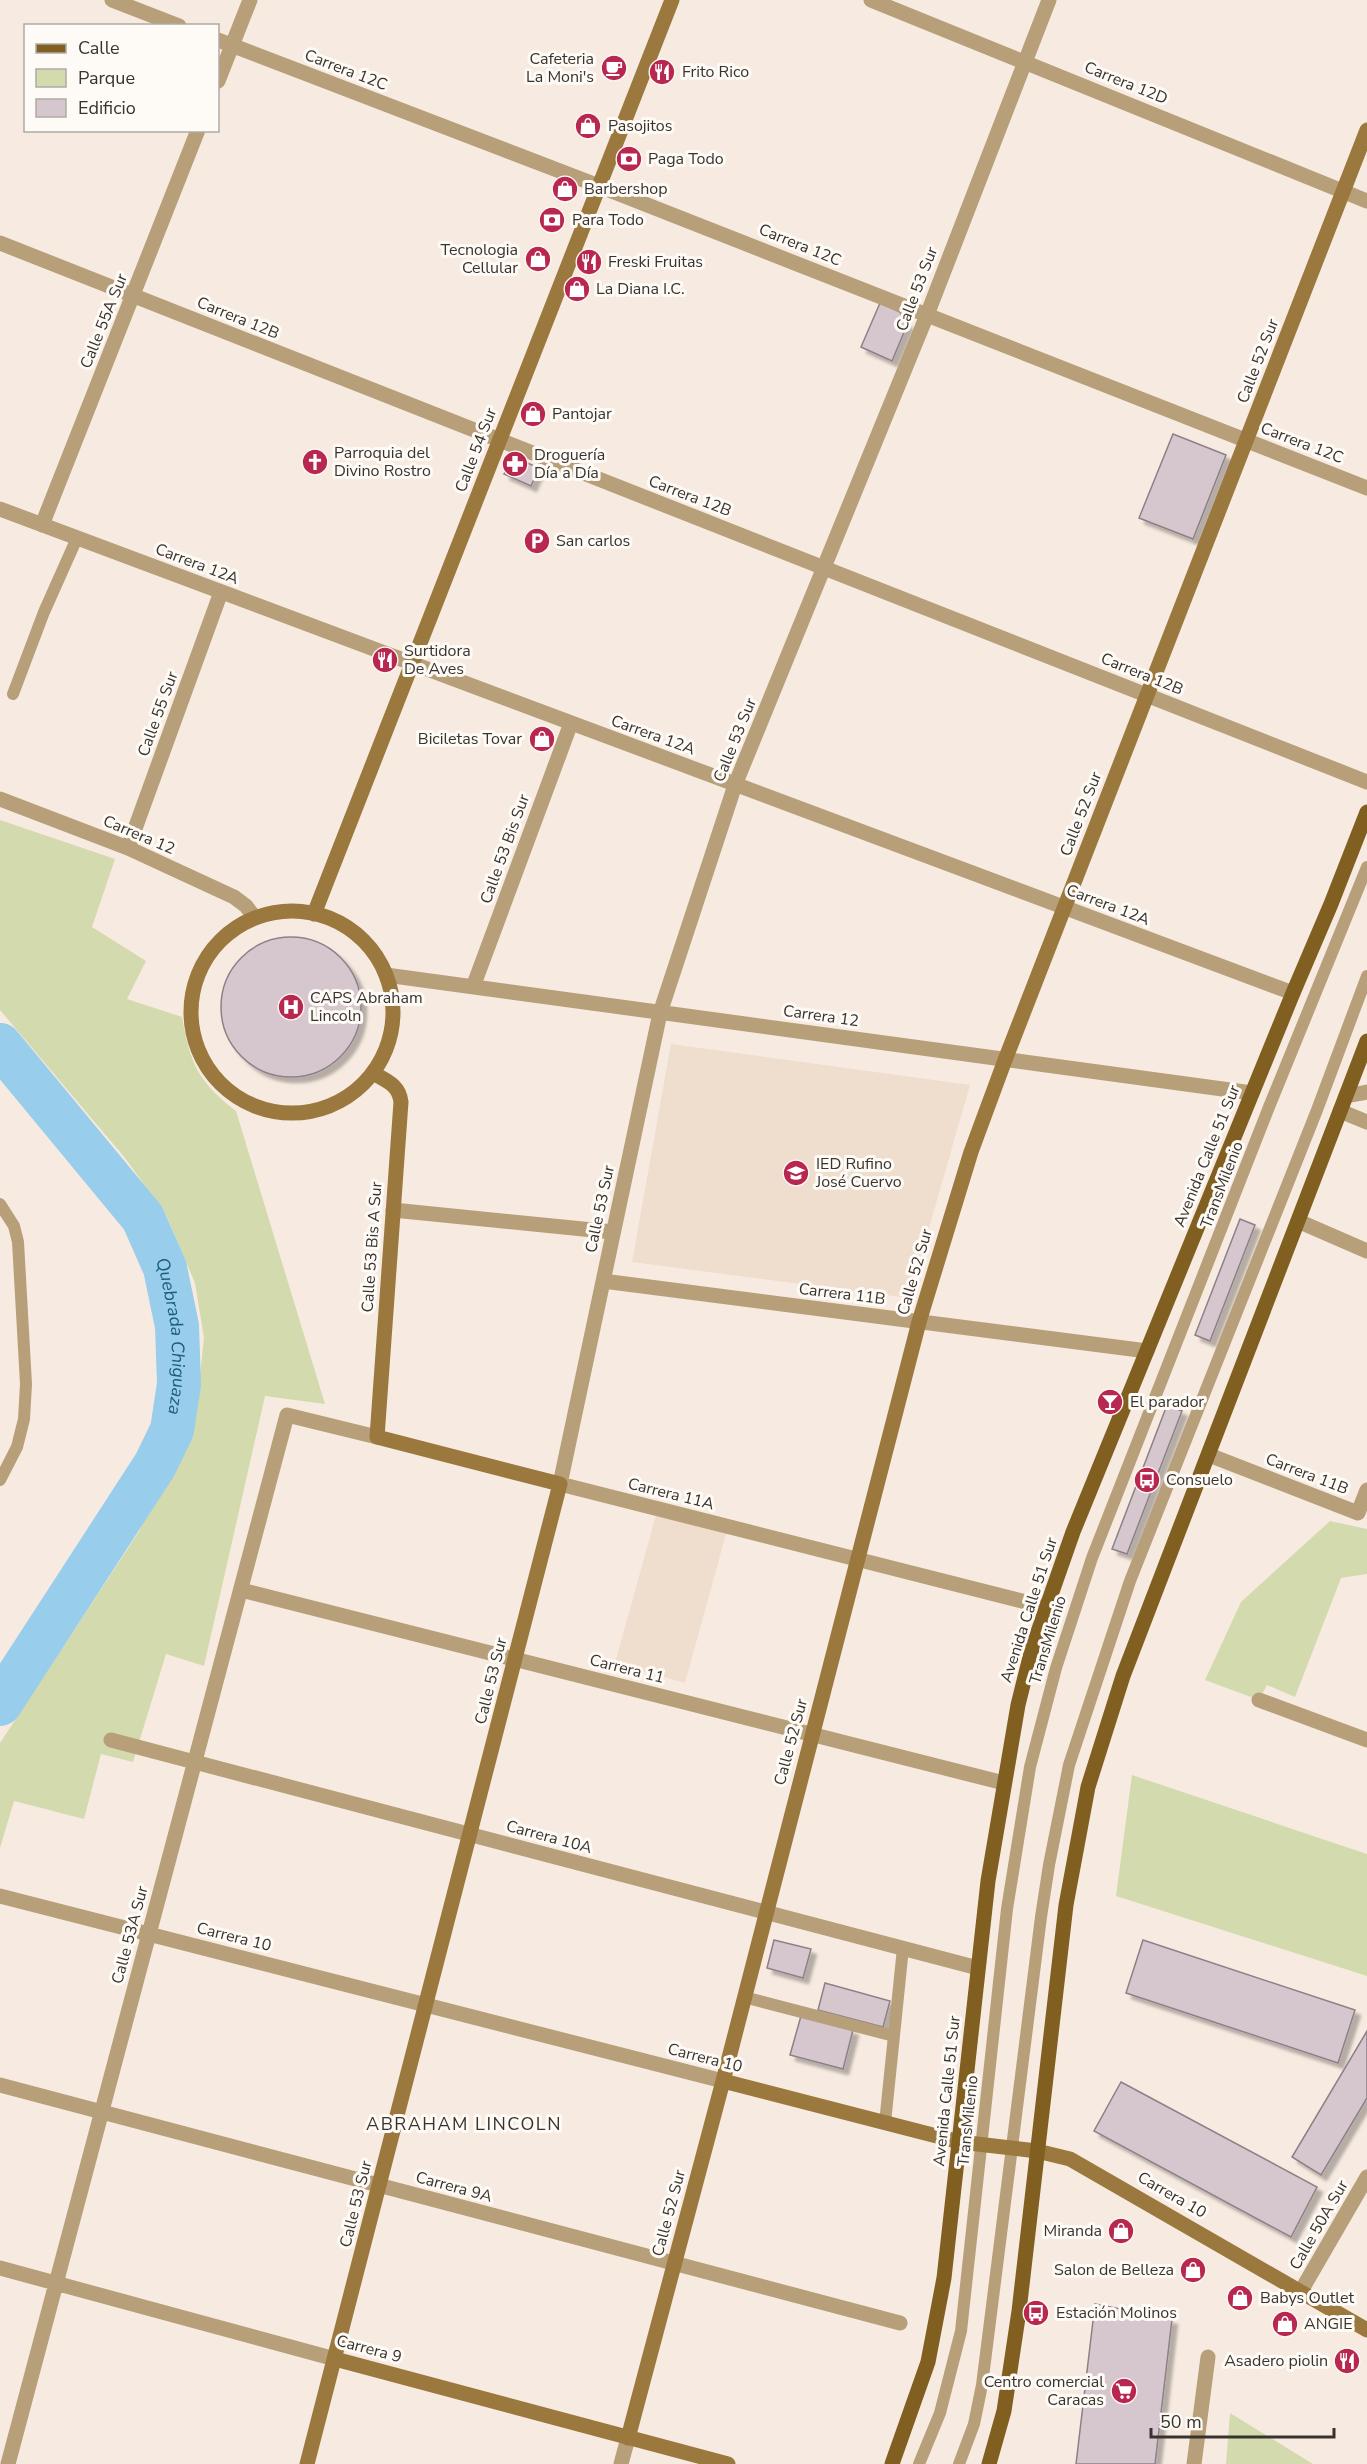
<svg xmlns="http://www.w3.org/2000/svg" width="1367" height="2464" viewBox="0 0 1367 2464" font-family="'Nunito Sans',sans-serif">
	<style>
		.built { fill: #efddcd }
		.green { fill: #d3daae }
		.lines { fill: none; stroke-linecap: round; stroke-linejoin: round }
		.river { stroke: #98cdec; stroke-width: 44 }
		.building { fill: #d6c7cf; stroke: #8d8088; stroke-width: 1.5; filter: url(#shadow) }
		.lane { stroke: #b79f79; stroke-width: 12 }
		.street { stroke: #b79f79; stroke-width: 15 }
		.secondary { stroke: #9b783d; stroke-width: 15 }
		.primary { stroke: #805f21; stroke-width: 15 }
		.labels { text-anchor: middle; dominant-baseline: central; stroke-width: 6; stroke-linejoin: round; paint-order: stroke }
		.poi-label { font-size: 16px; fill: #38332f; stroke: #fefaf5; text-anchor: start }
		.street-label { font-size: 16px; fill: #38332f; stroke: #fefaf5 }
		.water-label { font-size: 18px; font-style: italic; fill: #1e5d7c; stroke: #fefaf5 }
		.neighbourhood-label { font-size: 18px; letter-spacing: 1.5px; fill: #38332f; stroke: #fefaf5 }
	</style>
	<defs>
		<filter id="shadow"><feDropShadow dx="5.5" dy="5.5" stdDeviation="1.5" flood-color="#0004"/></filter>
	</defs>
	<rect width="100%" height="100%" fill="#f7ebe1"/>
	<!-- built -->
	<path class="built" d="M 671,1044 L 970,1085 L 909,1298 L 632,1262 Z
		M 656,1515 L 726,1534 L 685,1683 L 615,1663 Z"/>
	<!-- green -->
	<path class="green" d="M 0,820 L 115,859 L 92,927 L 146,961 L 127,999 L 182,1017 C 190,1063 198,1082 236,1111 L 325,1404 L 265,1396 L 204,1666 L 166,1654 L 133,1762 L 101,1754 L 84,1819 L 14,1801 L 0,1848 L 0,1743 L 138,1533 L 194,1429 L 204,1338 L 195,1283 L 166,1215 L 125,1158 L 0,1010 Z
		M 1330,1521 L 1367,1529 L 1367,1574 L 1341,1578 L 1295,1697 L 1267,1685 L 1259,1700 L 1205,1680 L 1241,1602 Z
		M 1132,1775 L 1367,1854 L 1367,1976 L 1116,1896 Z
		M 1230,2413 L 1313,2464 L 1226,2464 Z"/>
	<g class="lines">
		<!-- river -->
		<path class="river" id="s1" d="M 0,1045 L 143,1218 L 165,1268 L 177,1326 L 179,1384 L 172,1430 L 155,1465 L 0,1704"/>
	</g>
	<!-- building -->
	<path class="building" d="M 880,303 L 900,312 L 907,325 L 892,361 L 861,347 Z
		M 1173,434 L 1226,455 L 1193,539 L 1139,518 Z
		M 518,459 L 539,468 L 531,486 L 504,474 L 512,462 Z
		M221 1007a70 70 0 1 1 140 0a70 70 0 1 1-140 0Z
		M 1240,1219 L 1255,1225 L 1210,1341 L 1195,1335 Z
		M 1167,1405 L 1182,1411 L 1127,1554 L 1112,1549 Z
		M 774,1940 L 811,1949 L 803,1978 L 767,1968 Z
		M 1143,1940 L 1355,2010 L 1338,2063 L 1126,1993 Z
		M 825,1983 L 890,2001 L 883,2027 L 818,2010 Z
		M 801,2016 L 853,2030 L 843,2069 L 790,2055 Z
		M 1367,2031 L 1367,2098 L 1321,2175 L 1292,2157 Z
		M 1121,2082 L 1317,2187 L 1291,2237 L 1094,2131 Z
		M 1095,2304 L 1172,2319 L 1155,2464 L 1076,2464 Z"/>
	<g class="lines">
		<!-- lane -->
		<path class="lane" d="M 13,694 L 44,612 L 77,538
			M 0,1204 L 14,1226 L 18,1242 L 26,1384 L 24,1419 L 17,1447 L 0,1480
			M 744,1997 L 894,2036
			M 885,2123 L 903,1948
			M 919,2464 L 940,2413 L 961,2331 L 1007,1909 L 1030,1767 L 1056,1668 L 1092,1558 L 1269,1107 L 1367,867
			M 959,2464 L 974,2424 L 982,2385 L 1041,1917 L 1049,1865 L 1069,1765 L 1130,1581 L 1317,1110 L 1367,976"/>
		<!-- street -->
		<path class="street" d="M 112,0 L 179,26
			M 871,0 L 1367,201
			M 218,40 L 599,186 L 1367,488
			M 218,81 L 250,0
			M 0,243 L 1367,782
			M 0,509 L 1293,993
			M 42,525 L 198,130
			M 0,799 L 128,848 L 234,897 L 246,906 L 255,918
			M 128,848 L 221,592
			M 386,975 L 1252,1093
			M 473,987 L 571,723
			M 1346,1096 L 1367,1092
			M 1340,1111 L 1367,1122
			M 393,1210 L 613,1232
			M 1298,1221 L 1367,1251
			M 603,1281 L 1147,1351
			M 1209,1455 L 1358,1513 L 1367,1490
			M 241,1590 L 1004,1783
			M 1046,1607 L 560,1484 L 660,1013 L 735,785 L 927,315 L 1049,0
			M 1259,1700 L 1367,1740
			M 111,1740 L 978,1968
			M 0,1896 L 723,2081
			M 0,2085 L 900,2323
			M 0,2268 L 335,2359
			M 1301,2291 L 1367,2177
			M 8,2464 L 287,1415 L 377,1437
			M 621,2464 L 628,2438
			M 1194,2464 L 1208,2357"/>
		<!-- secondary -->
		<path class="secondary" d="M191 1012a101 101 0 1 1 202 0a101 101 0 1 1-202 0Z
			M 314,914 L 672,0
			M 723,2081 L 960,2142 L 1037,2151 L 1070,2159 L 1367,2330
			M 335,2359 L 728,2464
			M 628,2438 L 723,2081 L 919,1322 L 971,1152 L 1005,1060 L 1367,130
			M 307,2464 L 560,1484 L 377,1437 L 401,1102 C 399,1085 387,1081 373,1073"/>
		<!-- primary -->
		<path class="primary" d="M 892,2464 L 928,2362 L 944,2278 L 988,1881 L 1018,1705 L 1032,1649 L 1073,1532 L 1293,993 L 1331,904 L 1367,812
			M 989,2464 L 1004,2411 L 1019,2311 L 1066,1905 L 1088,1787 L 1123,1676 L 1367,1041"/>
	</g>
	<!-- icons -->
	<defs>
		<g id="cafe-disc" transform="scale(1.35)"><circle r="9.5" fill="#b72750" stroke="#fefaf5"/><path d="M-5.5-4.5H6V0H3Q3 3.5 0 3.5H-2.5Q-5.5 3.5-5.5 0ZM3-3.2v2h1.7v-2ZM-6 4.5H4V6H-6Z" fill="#fff"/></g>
		<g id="restaurant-disc" transform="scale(1.35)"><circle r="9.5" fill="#b72750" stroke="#fefaf5"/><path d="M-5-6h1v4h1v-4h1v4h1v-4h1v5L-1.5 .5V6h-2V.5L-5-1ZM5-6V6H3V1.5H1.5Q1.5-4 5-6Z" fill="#fff"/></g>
		<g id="shop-disc" transform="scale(1.35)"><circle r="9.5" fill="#b72750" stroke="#fefaf5"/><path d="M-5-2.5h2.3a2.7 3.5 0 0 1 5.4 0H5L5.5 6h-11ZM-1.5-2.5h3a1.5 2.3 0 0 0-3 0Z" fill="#fff"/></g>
		<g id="bank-disc" transform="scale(1.35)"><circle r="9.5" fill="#b72750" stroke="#fefaf5"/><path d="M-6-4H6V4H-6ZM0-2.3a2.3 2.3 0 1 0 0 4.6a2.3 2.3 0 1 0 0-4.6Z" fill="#fff"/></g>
		<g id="church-disc" transform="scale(1.35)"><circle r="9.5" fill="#b72750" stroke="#fefaf5"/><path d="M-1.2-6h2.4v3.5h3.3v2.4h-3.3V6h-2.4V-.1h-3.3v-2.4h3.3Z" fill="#fff"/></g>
		<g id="pharmacy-disc" transform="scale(1.35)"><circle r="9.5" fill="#b72750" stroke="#fefaf5"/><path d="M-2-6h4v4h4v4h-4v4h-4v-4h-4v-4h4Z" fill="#fff"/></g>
		<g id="parking-disc" transform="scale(1.35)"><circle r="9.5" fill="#b72750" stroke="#fefaf5"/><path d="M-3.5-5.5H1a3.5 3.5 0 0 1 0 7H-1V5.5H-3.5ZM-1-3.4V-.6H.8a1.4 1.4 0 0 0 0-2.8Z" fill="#fff"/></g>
		<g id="hospital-disc" transform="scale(1.35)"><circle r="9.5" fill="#b72750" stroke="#fefaf5"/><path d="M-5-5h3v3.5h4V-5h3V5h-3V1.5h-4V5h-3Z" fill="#fff"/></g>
		<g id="school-disc" transform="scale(1.35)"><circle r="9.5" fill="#b72750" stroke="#fefaf5"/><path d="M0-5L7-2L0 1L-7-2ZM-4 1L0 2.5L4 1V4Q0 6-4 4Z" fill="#fff"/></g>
		<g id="bar-disc" transform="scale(1.35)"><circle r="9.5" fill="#b72750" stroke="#fefaf5"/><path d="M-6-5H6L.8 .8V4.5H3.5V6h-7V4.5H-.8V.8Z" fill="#fff"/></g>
		<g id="bus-disc" transform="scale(1.35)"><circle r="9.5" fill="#b72750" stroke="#fefaf5"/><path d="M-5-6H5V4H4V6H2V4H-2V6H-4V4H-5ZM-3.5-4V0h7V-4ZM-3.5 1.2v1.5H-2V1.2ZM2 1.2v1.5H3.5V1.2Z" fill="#fff"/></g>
		<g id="supermarket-disc" transform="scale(1.35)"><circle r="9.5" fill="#b72750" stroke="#fefaf5"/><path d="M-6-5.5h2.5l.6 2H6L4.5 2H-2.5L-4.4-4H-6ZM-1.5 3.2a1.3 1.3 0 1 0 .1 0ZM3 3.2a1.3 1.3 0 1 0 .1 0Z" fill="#fff"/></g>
	</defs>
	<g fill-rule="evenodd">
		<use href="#cafe-disc" x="614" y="68"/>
		<use href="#restaurant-disc" x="662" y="72"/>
		<use href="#shop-disc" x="588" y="126"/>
		<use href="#bank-disc" x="629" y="159"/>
		<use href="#shop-disc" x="565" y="189"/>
		<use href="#bank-disc" x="552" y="220"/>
		<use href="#shop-disc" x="538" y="259"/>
		<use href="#restaurant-disc" x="589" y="262"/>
		<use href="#shop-disc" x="577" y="289"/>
		<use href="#shop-disc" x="533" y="414"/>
		<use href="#church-disc" x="315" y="462"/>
		<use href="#pharmacy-disc" x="515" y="464"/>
		<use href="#parking-disc" x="537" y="541"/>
		<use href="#restaurant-disc" x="385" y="660"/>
		<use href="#shop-disc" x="542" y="739"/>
		<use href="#hospital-disc" x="291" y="1007"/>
		<use href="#school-disc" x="796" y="1173"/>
		<use href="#bar-disc" x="1110" y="1402"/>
		<use href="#bus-disc" x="1147" y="1480"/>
		<use href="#shop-disc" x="1121" y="2231"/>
		<use href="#shop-disc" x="1193" y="2270"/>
		<use href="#shop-disc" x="1240" y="2298"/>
		<use href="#bus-disc" x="1036" y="2313"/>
		<use href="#shop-disc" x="1285" y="2324"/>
		<use href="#restaurant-disc" x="1347" y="2361"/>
		<use href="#supermarket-disc" x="1124" y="2391"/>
	</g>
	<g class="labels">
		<!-- poi labels -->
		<g class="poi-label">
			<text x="594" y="59" text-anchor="end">Cafeteria<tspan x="594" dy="18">La Moni's</tspan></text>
			<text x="682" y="72">Frito Rico</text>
			<text x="608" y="126">Pasojitos</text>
			<text x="648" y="159">Paga Todo</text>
			<text x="584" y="189">Barbershop</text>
			<text x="572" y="220">Para Todo</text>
			<text x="518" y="250" text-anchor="end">Tecnologia<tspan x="518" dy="18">Cellular</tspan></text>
			<text x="608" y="262">Freski Fruitas</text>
			<text x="596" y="289">La Diana I.C.</text>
			<text x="552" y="414">Pantojar</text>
			<text x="334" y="453">Parroquia del<tspan x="334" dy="18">Divino Rostro</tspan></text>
			<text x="534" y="455">Droguería<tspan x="534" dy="18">Día a Día</tspan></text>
			<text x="556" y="541">San carlos</text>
			<text x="404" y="651">Surtidora<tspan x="404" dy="18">De Aves</tspan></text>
			<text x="522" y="739" text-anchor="end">Biciletas Tovar</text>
			<text x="310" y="998">CAPS Abraham<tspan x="310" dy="18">Lincoln</tspan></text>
			<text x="816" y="1164">IED Rufino<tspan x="816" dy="18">José Cuervo</tspan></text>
			<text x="1130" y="1402">El parador</text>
			<text x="1166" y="1480">Consuelo</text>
			<text x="1102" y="2231" text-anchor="end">Miranda</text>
			<text x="1174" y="2270" text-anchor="end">Salon de Belleza</text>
			<text x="1260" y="2298">Babys Outlet</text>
			<text x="1056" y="2313">Estación Molinos</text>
			<text x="1304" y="2324">ANGIE</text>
			<text x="1328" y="2361" text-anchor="end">Asadero piolin</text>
			<text x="1104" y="2382" text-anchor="end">Centro comercial<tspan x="1104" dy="18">Caracas</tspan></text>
		</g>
		<!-- street labels -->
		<g class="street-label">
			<text transform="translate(346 70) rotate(21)">Carrera 12C</text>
			<text transform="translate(1126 83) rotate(22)">Carrera 12D</text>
			<text transform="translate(800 245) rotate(22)">Carrera 12C</text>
			<text transform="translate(917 289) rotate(-69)">Calle 53 Sur</text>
			<text transform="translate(238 318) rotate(22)">Carrera 12B</text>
			<text transform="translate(104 321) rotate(-68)">Calle 55A Sur</text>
			<text transform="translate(1258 361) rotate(-69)">Calle 52 Sur</text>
			<text transform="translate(1302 443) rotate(21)">Carrera 12C</text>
			<text transform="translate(476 450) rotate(-69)">Calle 54 Sur</text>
			<text transform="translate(690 496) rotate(21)">Carrera 12B</text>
			<text transform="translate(197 564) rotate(21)">Carrera 12A</text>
			<text transform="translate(1142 674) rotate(22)">Carrera 12B</text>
			<text transform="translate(158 714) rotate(-70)">Calle 55 Sur</text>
			<text transform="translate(653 735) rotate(20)">Carrera 12A</text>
			<text transform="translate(735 740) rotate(-68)">Calle 53 Sur</text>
			<text transform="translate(1081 814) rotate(-69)">Calle 52 Sur</text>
			<text transform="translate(139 835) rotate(23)">Carrera 12</text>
			<text transform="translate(505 849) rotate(-70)">Calle 53 Bis Sur</text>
			<text transform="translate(1108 905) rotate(21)">Carrera 12A</text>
			<text transform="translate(821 1016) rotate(8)">Carrera 12</text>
			<text transform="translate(1207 1156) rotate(-68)">Avenida Calle 51 Sur</text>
			<text transform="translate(1222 1185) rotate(-69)">TransMilenio</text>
			<text transform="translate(600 1209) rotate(-78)">Calle 53 Sur</text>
			<text transform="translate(372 1247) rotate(-86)">Calle 53 Bis A Sur</text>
			<text transform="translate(915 1272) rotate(-74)">Calle 52 Sur</text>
			<text transform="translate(842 1294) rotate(7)">Carrera 11B</text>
			<text transform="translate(1307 1474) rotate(21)">Carrera 11B</text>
			<text transform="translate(671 1494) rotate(14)">Carrera 11A</text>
			<text transform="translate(1029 1610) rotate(-72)">Avenida Calle 51 Sur</text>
			<text transform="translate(1048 1640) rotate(-73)">TransMilenio</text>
			<text transform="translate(627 1669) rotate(14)">Carrera 11</text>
			<text transform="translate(491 1681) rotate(-76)">Calle 53 Sur</text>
			<text transform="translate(791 1742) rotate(-75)">Calle 52 Sur</text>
			<text transform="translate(549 1837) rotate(15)">Carrera 10A</text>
			<text transform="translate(130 1935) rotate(-75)">Calle 53A Sur</text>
			<text transform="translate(234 1937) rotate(14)">Carrera 10</text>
			<text transform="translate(705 2058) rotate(14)">Carrera 10</text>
			<text transform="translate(947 2091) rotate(-84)">Avenida Calle 51 Sur</text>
			<text transform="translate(968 2121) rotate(-84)">TransMilenio</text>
			<text transform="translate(454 2187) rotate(15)">Carrera 9A</text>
			<text transform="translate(1172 2195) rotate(30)">Carrera 10</text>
			<text transform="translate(356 2204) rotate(-76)">Calle 53 Sur</text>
			<text transform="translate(669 2213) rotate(-75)">Calle 52 Sur</text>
			<text transform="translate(1319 2225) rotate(-60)">Calle 50A Sur</text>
			<text transform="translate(369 2349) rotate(15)">Carrera 9</text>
		</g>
		<!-- water labels -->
		<g class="water-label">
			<text stroke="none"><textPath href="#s1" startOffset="348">Quebrada Chiguaza</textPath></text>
		</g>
		<!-- neighbourhood labels -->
		<g class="neighbourhood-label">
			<text x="464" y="2124">ABRAHAM LINCOLN</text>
		</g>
	</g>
	<!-- legend -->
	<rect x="24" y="24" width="195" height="108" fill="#fefaf5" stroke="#afaaa6" stroke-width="1.5"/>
	<rect x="36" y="44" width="30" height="9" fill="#805f21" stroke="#afaaa6" stroke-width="1.5"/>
	<text x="78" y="54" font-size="18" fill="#38332f">Calle</text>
	<rect x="36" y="69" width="30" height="18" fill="#d3daae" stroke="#afaaa6" stroke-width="1.5"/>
	<text x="78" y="84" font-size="18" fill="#38332f">Parque</text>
	<rect x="36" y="99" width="30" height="18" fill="#d6c7cf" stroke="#afaaa6" stroke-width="1.5"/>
	<text x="78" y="114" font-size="18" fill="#38332f">Edificio</text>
	<!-- scale -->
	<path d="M1151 2428v9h183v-9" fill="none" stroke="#38332f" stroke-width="3"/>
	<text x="1160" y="2428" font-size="18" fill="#38332f" stroke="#fefaf5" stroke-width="4.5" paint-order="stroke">50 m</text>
</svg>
